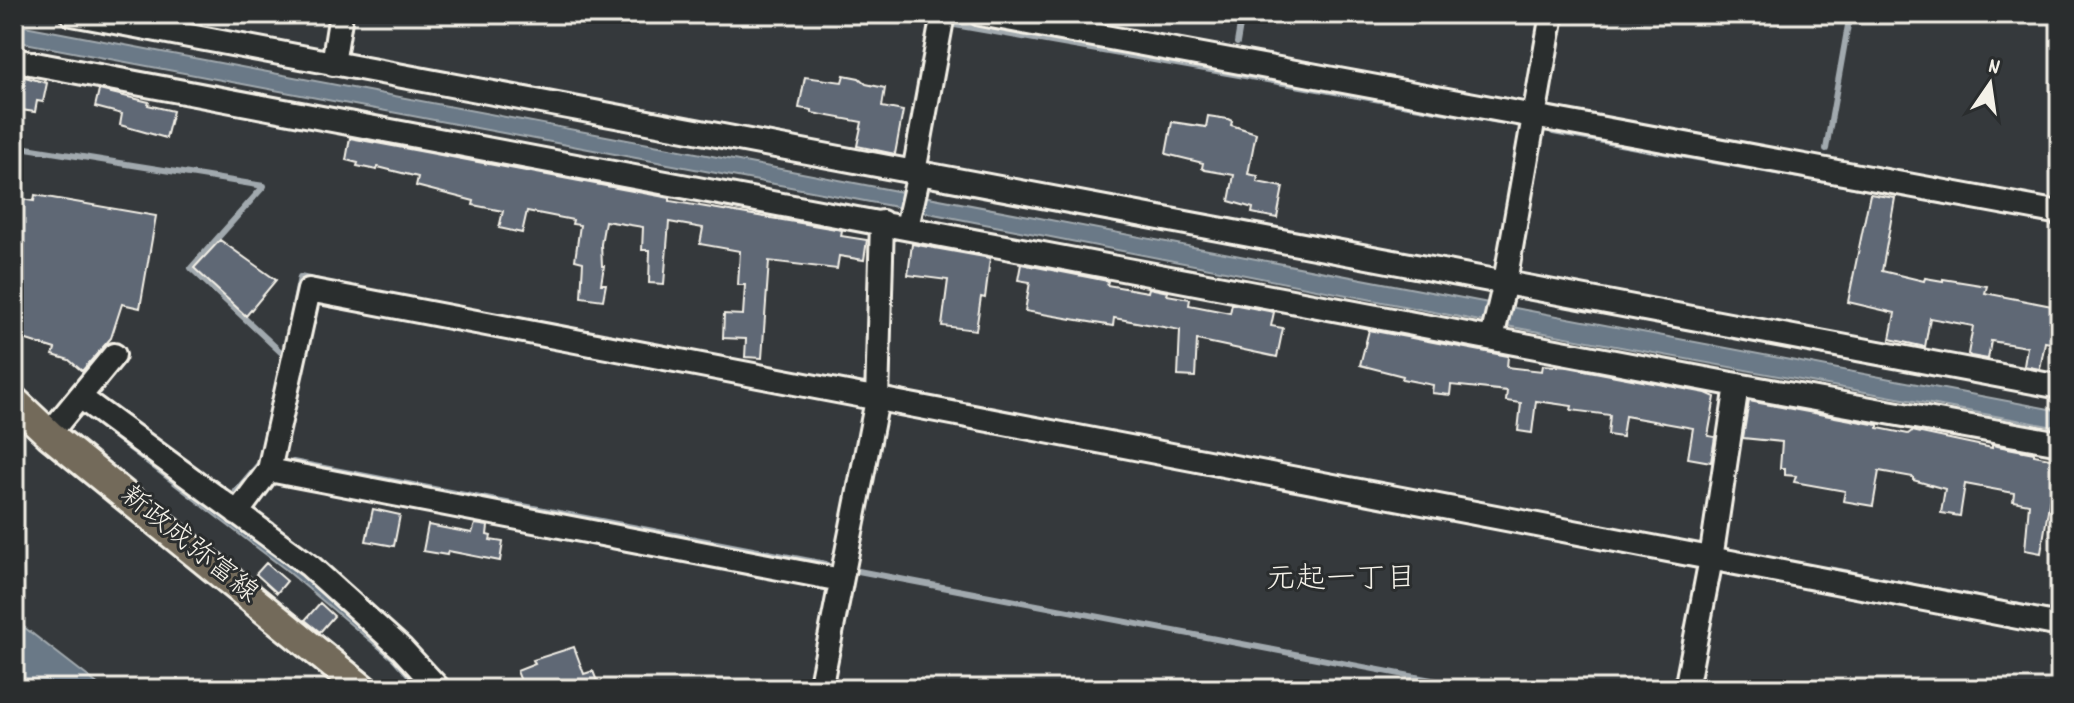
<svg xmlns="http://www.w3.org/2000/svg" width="2074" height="703" viewBox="0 0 2074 703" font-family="Dekko,'Klee One',sans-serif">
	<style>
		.water { fill: #6a7987; stroke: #a1a9ae; stroke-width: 2 }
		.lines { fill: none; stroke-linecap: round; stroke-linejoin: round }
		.stream { stroke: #a1a9ae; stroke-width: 6 }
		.building { fill: #5f6775; stroke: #f4f1e8; stroke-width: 2 }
		.minor-casing { stroke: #f4f1e8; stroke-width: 28 }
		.major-casing { stroke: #f4f1e8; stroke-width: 34 }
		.minor { stroke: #2a2d2e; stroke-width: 22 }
		.major { stroke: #736b5a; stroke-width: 28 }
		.labels { text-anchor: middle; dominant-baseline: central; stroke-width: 6; stroke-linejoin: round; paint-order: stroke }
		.street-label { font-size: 28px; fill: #f4f1e8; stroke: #2a2d2e }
		.neighbourhood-label { font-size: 30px; fill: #f4f1e8; stroke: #2a2d2e }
	</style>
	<rect width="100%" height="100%" fill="#35393c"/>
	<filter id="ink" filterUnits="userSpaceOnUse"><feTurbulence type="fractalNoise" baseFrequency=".0125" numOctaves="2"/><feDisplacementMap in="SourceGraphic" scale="16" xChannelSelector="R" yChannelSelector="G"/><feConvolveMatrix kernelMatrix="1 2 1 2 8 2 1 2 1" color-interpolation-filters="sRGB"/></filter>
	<g filter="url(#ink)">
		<!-- water -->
		<path class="water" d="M 14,24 L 2060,411 L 2060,428 L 1485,322 L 923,212 L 14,41 Z
			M 82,407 C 197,495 326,584 426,689 L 419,689 L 393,660 L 285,569 L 78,411 Z
			M 14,619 L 16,621 L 104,689 L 14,689 Z"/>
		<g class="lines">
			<!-- stream -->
			<path class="stream" d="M 912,14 L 927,17
				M 955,25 L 1510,123
				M 1237,43 L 1242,14
				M 1553,132 L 1887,192
				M 14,146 L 264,186 L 191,268 L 285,356
				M 1826,149 L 1850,14
				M 294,306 L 300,277 L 319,281
				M 293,462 L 826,564
				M 236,491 L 264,458
				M 1828,569 L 1911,585
				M 853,570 L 1479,689
				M 1927,588 L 2003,603
				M 2016,605 L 2033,609"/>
		</g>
		<!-- building -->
		<path class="building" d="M 14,74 L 47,83 L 43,102 L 37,101 L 35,112 L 21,110 L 20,116 L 14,115 Z
			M 844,75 L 859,78 L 866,84 L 885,88 L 882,107 L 903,111 L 895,154 L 857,146 L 862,122 L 812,113 L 812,110 L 799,108 L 805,77 L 842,82 Z
			M 99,90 L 149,102 L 148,105 L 173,111 L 166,138 L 120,125 L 122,114 L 95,107 Z
			M 1208,116 L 1228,119 L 1232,121 L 1231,125 L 1256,133 L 1248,174 L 1258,176 L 1257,182 L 1283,187 L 1277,218 L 1252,213 L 1253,208 L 1229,201 L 1234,175 L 1205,170 L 1202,168 L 1203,163 L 1166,154 L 1172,122 L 1206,127 Z
			M 350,138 L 670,198 L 670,201 L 842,230 L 841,236 L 867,240 L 864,260 L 839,256 L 837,269 L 769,261 L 762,358 L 745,357 L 746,339 L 723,338 L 724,314 L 743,315 L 745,285 L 738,285 L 740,251 L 700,244 L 703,228 L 669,222 L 664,284 L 649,283 L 650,250 L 642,250 L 643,227 L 605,221 L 601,244 L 602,266 L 604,266 L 601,284 L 606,284 L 603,300 L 581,297 L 583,262 L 575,260 L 580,225 L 572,224 L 573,220 L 527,211 L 522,233 L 499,228 L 503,211 L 473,205 L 474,201 L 416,186 L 418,177 L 378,167 L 377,170 L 357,166 L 358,163 L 346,160 Z
			M 1870,194 L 1895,198 L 1882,271 L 1924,281 L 1925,278 L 1943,281 L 1943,279 L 1987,286 L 1985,293 L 2052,306 L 2051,309 L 2060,310 L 2060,345 L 2045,342 L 2040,369 L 2024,366 L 2027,347 L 1991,341 L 1988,359 L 1971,356 L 1968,354 L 1973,326 L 1930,318 L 1925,347 L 1890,339 L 1895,313 L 1848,302 Z
			M 35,195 L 156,216 L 140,308 L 122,304 L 111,338 L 82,371 L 69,360 L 53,355 L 55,349 L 14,336 L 14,198 L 34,201 Z
			M 220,240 L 276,280 L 246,316 L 194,268 Z
			M 912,244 L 990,258 L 985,298 L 981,297 L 976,330 L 942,326 L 948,280 L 908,275 Z
			M 1021,264 L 1108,281 L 1107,285 L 1148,292 L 1149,288 L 1168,292 L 1167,295 L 1190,299 L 1189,305 L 1230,313 L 1232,304 L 1274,312 L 1271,326 L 1283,328 L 1277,357 L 1197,340 L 1195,377 L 1178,376 L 1180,330 L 1114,318 L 1113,326 L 1025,311 L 1030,282 L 1018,280 Z
			M 1369,330 L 1508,356 L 1507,367 L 1542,371 L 1543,365 L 1568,367 L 1706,393 L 1715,397 L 1708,436 L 1715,437 L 1711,462 L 1688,458 L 1693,428 L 1625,416 L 1622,437 L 1608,435 L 1610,415 L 1571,410 L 1572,406 L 1536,401 L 1532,433 L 1518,431 L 1521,403 L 1506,401 L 1507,391 L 1451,385 L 1450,395 L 1432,393 L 1433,385 L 1402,379 L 1403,376 L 1360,365 Z
			M 1749,401 L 1878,425 L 1878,428 L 1908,434 L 1912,431 L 1992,448 L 1992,445 L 2034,453 L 2034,455 L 2060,460 L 2060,499 L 2050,498 L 2041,553 L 2025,550 L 2029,504 L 2013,501 L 2014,493 L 1965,484 L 1960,516 L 1941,513 L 1945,489 L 1913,480 L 1913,477 L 1879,471 L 1873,506 L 1843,501 L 1845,491 L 1794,482 L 1796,476 L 1785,475 L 1785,468 L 1780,468 L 1782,442 L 1743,438 Z
			M 373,509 L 400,515 L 394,546 L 366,541 Z
			M 475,524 L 488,526 L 487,535 L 491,536 L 490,540 L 503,542 L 500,561 L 448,551 L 447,555 L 423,551 L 428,525 L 472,533 Z
			M 266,563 L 287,581 L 277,593 L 256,574 Z
			M 320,603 L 334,616 L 320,632 L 305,620 Z
			M 574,647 L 584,674 L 593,671 L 600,689 L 524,689 L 517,671 L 535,664 L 533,660 Z"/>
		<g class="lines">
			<!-- minor casing -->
			<g class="minor-casing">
				<path id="minor" d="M 72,14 L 2060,387
					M 980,14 L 2060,213
					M 14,60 L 1737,385 L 2060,443
					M 333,64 L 341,14
					M 914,172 L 943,14
					M 907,227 L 919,173
					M 1492,338 L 1505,282 L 1552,14
					M 80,397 L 310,566 L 402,649 L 439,689
					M 49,434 L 114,355
					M 269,470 L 841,580
					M 237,513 L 269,470 L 309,290 L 2060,625
					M 820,689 L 877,400 L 882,222
					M 1686,689 L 1711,559 L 1737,385"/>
			</g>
			<!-- major casing -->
			<g class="major-casing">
				<path id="major" d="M 14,401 L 49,434 L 363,689"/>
			</g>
			<!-- minor -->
			<use href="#minor" class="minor"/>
			<!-- major -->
			<use href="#major" class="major"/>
		</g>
	</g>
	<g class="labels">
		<!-- street labels -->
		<g class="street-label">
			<text transform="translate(188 546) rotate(39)">新政成弥富線</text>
		</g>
		<!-- neighbourhood labels -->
		<g class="neighbourhood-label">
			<text x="1341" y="581">元起一丁目</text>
		</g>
	</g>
	<!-- margin -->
	<rect width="2074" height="703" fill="none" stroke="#2a2d2e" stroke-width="48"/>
	<rect x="24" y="24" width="2026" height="655" fill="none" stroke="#f4f1e8" stroke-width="3" filter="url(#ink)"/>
	<!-- north arrow -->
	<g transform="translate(1990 84) rotate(13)" stroke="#2a2d2e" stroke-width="6" paint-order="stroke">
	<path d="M0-6L14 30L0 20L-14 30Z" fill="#f4f1e8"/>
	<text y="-12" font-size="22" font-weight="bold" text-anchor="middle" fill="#f4f1e8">N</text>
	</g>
</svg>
